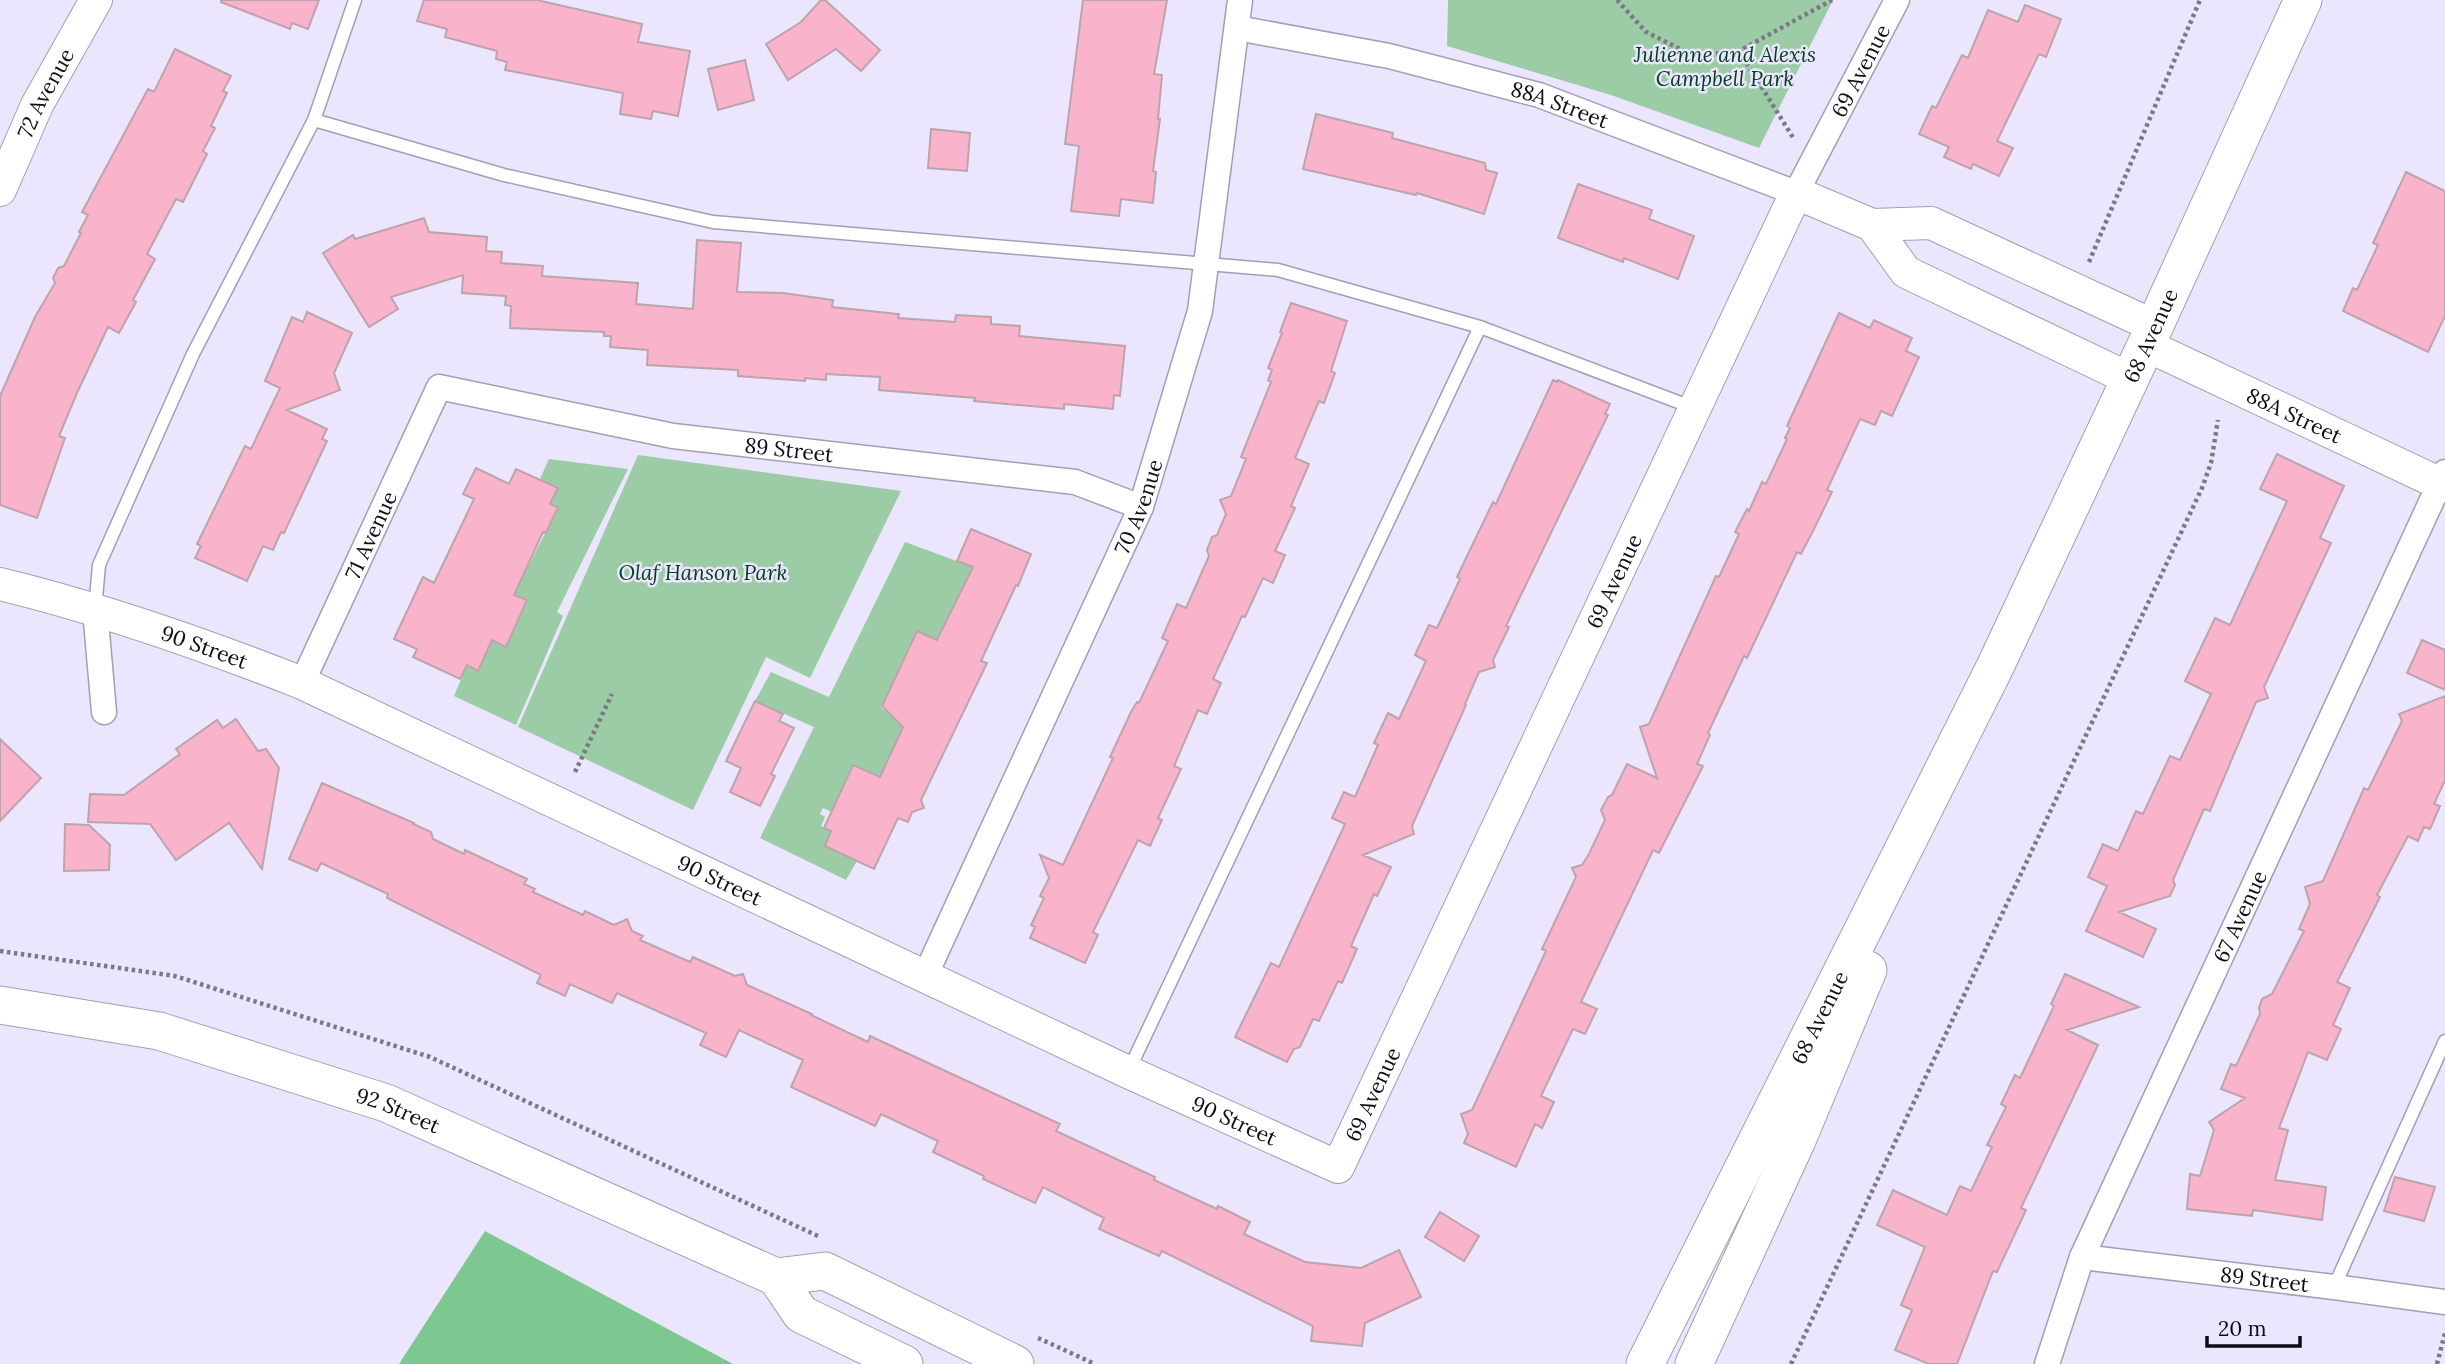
<svg xmlns="http://www.w3.org/2000/svg" width="2445" height="1364" viewBox="0 0 2445 1364" font-family="Lora,serif">
	<style>
		.green { fill: #9bcca6 }
		.forest { fill: #7dc791 }
		.building { fill: #f9b3ca; stroke: #bda4ac; stroke-width: 2 }
		.lines { fill: none; stroke-linecap: round; stroke-linejoin: round }
		.service-casing { stroke: #a39eb4; stroke-width: 15 }
		.minor-casing { stroke: #a39eb4; stroke-width: 27 }
		.tertiary-casing { stroke: #a39eb4; stroke-width: 34 }
		.secondary-casing { stroke: #a39eb4; stroke-width: 39 }
		.path { stroke: #7c7887; stroke-width: 4.5; stroke-dasharray: 3.5 3.5; stroke-linecap: butt }
		.service { stroke: #fff; stroke-width: 12 }
		.minor { stroke: #fff; stroke-width: 24 }
		.tertiary { stroke: #fff; stroke-width: 32 }
		.secondary { stroke: #fff; stroke-width: 37 }
		.labels { text-anchor: middle; dominant-baseline: central; stroke-width: 5; stroke-linejoin: round; paint-order: stroke }
		.park-label { font-size: 21px; font-style: italic; fill: #04401d; stroke: #ebe6fd }
		.street-label { font-size: 21px; fill: #0f0d14; stroke: #ebe6fd }
	</style>
	<rect width="100%" height="100%" fill="#ebe6fd"/>
	<!-- green -->
	<path class="green" d="M 1448,0 L 1833,0 L 1759,148 L 1611,95 L 1447,46 Z
		M 638,455 L 901,491 L 810,678 L 766,657 L 693,810 L 518,727 Z
		M 549,459 L 628,469 L 557,612 L 563,616 L 516,725 L 454,696 L 467,665 L 479,670 L 484,656 L 482,636 L 506,646 L 527,601 L 515,595 L 517,588 L 558,508 L 550,504 L 558,488 L 540,479 Z
		M 905,542 L 973,567 L 952,610 L 980,624 L 933,644 L 935,639 L 917,631 L 881,708 L 899,717 L 909,715 L 885,766 L 897,785 L 853,765 L 841,791 L 874,831 L 823,808 L 820,814 L 825,817 L 821,826 L 831,831 L 825,846 L 857,861 L 846,880 L 760,838 L 814,727 L 755,701 L 771,672 L 829,697 Z"/>
	<!-- forest -->
	<path class="forest" d="M 485,1231 L 733,1364 L 399,1364 Z"/>
	<!-- building -->
	<path class="building" d="M 221,0 L 319,0 L 308,29 L 292,23 L 290,29 L 221,2 Z
		M 424,0 L 537,0 L 642,24 L 638,42 L 690,51 L 678,116 L 653,111 L 651,119 L 620,114 L 623,93 L 505,70 L 507,62 L 496,59 L 497,51 L 445,37 L 447,29 L 417,21 Z
		M 821,0 L 825,0 L 880,50 L 861,71 L 836,49 L 788,80 L 766,44 L 801,22 Z
		M 1083,0 L 1167,0 L 1154,74 L 1162,75 L 1158,119 L 1160,119 L 1153,171 L 1156,172 L 1153,203 L 1121,199 L 1119,216 L 1071,211 L 1079,146 L 1065,144 Z
		M 2025,5 L 2061,19 L 2046,57 L 2039,54 L 1997,141 L 2013,148 L 1999,176 L 1973,164 L 1971,169 L 1944,157 L 1949,147 L 1919,134 L 1932,106 L 1936,108 L 1962,55 L 1968,58 L 1988,10 L 2018,22 Z
		M 175,49 L 231,76 L 223,91 L 227,93 L 211,126 L 215,128 L 203,151 L 207,154 L 183,202 L 176,199 L 147,254 L 155,259 L 133,300 L 136,302 L 119,333 L 108,327 L 77,393 L 59,436 L 65,438 L 37,518 L 0,505 L 0,396 L 35,317 L 55,283 L 53,278 L 58,268 L 64,266 L 81,233 L 79,232 L 88,215 L 82,212 L 148,89 L 154,92 Z
		M 745,60 L 754,100 L 718,110 L 708,69 Z
		M 1316,114 L 1393,133 L 1392,138 L 1485,163 L 1486,170 L 1497,173 L 1484,214 L 1417,193 L 1416,195 L 1303,169 Z
		M 931,129 L 970,133 L 967,171 L 928,168 Z
		M 2406,172 L 2445,191 L 2445,316 L 2428,352 L 2343,311 L 2353,288 L 2357,290 L 2378,245 L 2373,243 Z
		M 1578,184 L 1652,210 L 1649,219 L 1694,236 L 1678,279 L 1624,258 L 1623,262 L 1558,238 Z
		M 424,218 L 429,232 L 487,237 L 486,251 L 502,252 L 501,263 L 543,266 L 542,276 L 638,283 L 636,304 L 693,309 L 697,240 L 741,243 L 737,292 L 783,293 L 833,300 L 832,307 L 899,314 L 898,318 L 955,322 L 956,315 L 991,317 L 991,324 L 1020,326 L 1019,336 L 1125,346 L 1120,396 L 1114,395 L 1113,409 L 1064,404 L 1064,409 L 974,401 L 975,398 L 879,390 L 880,377 L 826,374 L 826,380 L 805,378 L 805,381 L 738,376 L 738,370 L 647,365 L 648,350 L 610,347 L 611,336 L 604,336 L 604,332 L 510,328 L 511,306 L 505,305 L 506,296 L 462,293 L 463,275 L 391,297 L 398,309 L 369,327 L 323,253 L 353,235 L 355,239 Z
		M 1291,303 L 1347,321 L 1331,371 L 1335,373 L 1324,403 L 1319,401 L 1295,458 L 1309,464 L 1291,506 L 1295,508 L 1275,551 L 1285,555 L 1273,583 L 1263,578 L 1245,617 L 1242,616 L 1213,679 L 1221,683 L 1207,714 L 1198,710 L 1174,766 L 1181,769 L 1158,818 L 1162,820 L 1150,846 L 1138,840 L 1093,932 L 1098,935 L 1085,963 L 1030,938 L 1035,927 L 1031,925 L 1044,898 L 1040,896 L 1049,878 L 1040,855 L 1063,865 L 1113,758 L 1110,757 L 1131,712 L 1137,702 L 1139,703 L 1168,641 L 1162,638 L 1177,604 L 1186,608 L 1209,556 L 1207,550 L 1212,537 L 1217,535 L 1226,514 L 1220,500 L 1231,496 L 1246,459 L 1241,457 L 1271,382 L 1268,380 L 1272,370 L 1268,368 L 1282,333 L 1280,332 Z
		M 307,312 L 352,333 L 334,373 L 340,390 L 287,410 L 327,429 L 322,439 L 327,441 L 284,533 L 281,532 L 273,550 L 263,546 L 247,581 L 195,558 L 201,546 L 197,544 L 245,446 L 251,449 L 280,388 L 265,381 L 292,317 L 303,322 Z
		M 1839,313 L 1870,328 L 1874,320 L 1912,338 L 1906,351 L 1919,357 L 1892,416 L 1881,411 L 1875,425 L 1860,419 L 1827,490 L 1832,492 L 1814,529 L 1801,554 L 1797,552 L 1747,658 L 1744,656 L 1708,733 L 1710,735 L 1697,764 L 1703,766 L 1659,853 L 1653,850 L 1581,1002 L 1597,1009 L 1585,1034 L 1573,1029 L 1541,1096 L 1554,1102 L 1542,1128 L 1535,1124 L 1516,1167 L 1464,1143 L 1468,1134 L 1461,1114 L 1472,1110 L 1546,951 L 1542,949 L 1576,877 L 1572,868 L 1582,865 L 1589,854 L 1605,820 L 1601,810 L 1608,797 L 1612,795 L 1627,764 L 1657,778 L 1640,727 L 1649,724 L 1716,576 L 1719,577 L 1739,534 L 1735,532 L 1747,509 L 1749,511 L 1762,482 L 1766,484 L 1787,439 L 1785,438 L 1790,428 L 1787,426 Z
		M 1553,380 L 1557,382 L 1558,380 L 1610,404 L 1605,414 L 1608,415 L 1506,626 L 1509,627 L 1493,660 L 1495,667 L 1479,672 L 1465,704 L 1466,705 L 1412,826 L 1414,834 L 1363,855 L 1391,867 L 1377,896 L 1374,894 L 1351,946 L 1357,949 L 1342,983 L 1338,981 L 1319,1021 L 1313,1019 L 1300,1047 L 1294,1049 L 1287,1062 L 1235,1037 L 1271,963 L 1279,967 L 1345,824 L 1332,818 L 1344,792 L 1355,797 L 1378,745 L 1374,743 L 1388,713 L 1399,719 L 1426,661 L 1415,655 L 1429,625 L 1437,628 L 1460,579 L 1457,577 L 1493,502 L 1496,504 Z
		M 2277,454 L 2344,486 L 2320,538 L 2331,543 L 2264,687 L 2268,698 L 2256,702 L 2210,811 L 2204,809 L 2173,880 L 2175,885 L 2170,896 L 2119,912 L 2156,929 L 2143,957 L 2086,931 L 2107,886 L 2088,877 L 2103,844 L 2118,851 L 2136,811 L 2143,814 L 2170,756 L 2180,760 L 2211,694 L 2185,681 L 2215,618 L 2230,625 L 2287,501 L 2260,489 Z
		M 476,468 L 509,484 L 516,469 L 558,488 L 550,504 L 558,507 L 546,533 L 543,532 L 514,595 L 527,600 L 506,647 L 492,640 L 478,671 L 467,665 L 460,679 L 413,657 L 417,649 L 394,639 L 423,577 L 434,583 L 474,499 L 463,494 Z
		M 971,529 L 1031,554 L 1018,586 L 1016,585 L 981,661 L 987,663 L 921,800 L 924,808 L 912,812 L 908,822 L 898,818 L 874,869 L 825,846 L 831,831 L 824,828 L 853,765 L 880,777 L 903,727 L 882,706 L 917,631 L 937,640 L 973,567 L 957,561 Z
		M 2422,640 L 2445,650 L 2445,690 L 2407,673 Z
		M 2445,696 L 2445,780 L 2434,804 L 2440,806 L 2430,829 L 2424,827 L 2418,841 L 2408,836 L 2377,895 L 2380,897 L 2337,982 L 2350,988 L 2333,1025 L 2341,1029 L 2327,1060 L 2308,1052 L 2279,1128 L 2288,1130 L 2275,1180 L 2326,1187 L 2322,1220 L 2253,1210 L 2252,1216 L 2187,1209 L 2190,1174 L 2200,1176 L 2214,1130 L 2209,1122 L 2245,1098 L 2221,1089 L 2231,1064 L 2236,1066 L 2260,1014 L 2259,1008 L 2262,999 L 2272,994 L 2304,931 L 2299,929 L 2310,904 L 2305,887 L 2323,881 L 2364,788 L 2368,790 L 2402,721 L 2399,714 Z
		M 755,701 L 783,714 L 779,721 L 794,728 L 771,774 L 775,776 L 760,806 L 730,792 L 741,768 L 726,761 Z
		M 236,719 L 258,751 L 266,749 L 279,768 L 262,869 L 229,823 L 176,860 L 150,824 L 88,822 L 90,794 L 124,795 L 180,754 L 176,749 L 217,720 L 223,728 Z
		M 0,739 L 41,778 L 0,821 Z
		M 322,783 L 414,823 L 413,824 L 431,832 L 433,839 L 464,854 L 465,850 L 527,879 L 524,884 L 535,889 L 533,892 L 583,915 L 585,911 L 614,925 L 627,919 L 632,931 L 643,936 L 640,940 L 690,962 L 693,957 L 735,976 L 743,974 L 747,985 L 812,1014 L 811,1015 L 868,1042 L 870,1036 L 1060,1124 L 1056,1131 L 1155,1177 L 1154,1180 L 1217,1209 L 1218,1206 L 1250,1222 L 1244,1234 L 1305,1262 L 1361,1268 L 1399,1250 L 1421,1297 L 1365,1323 L 1362,1346 L 1311,1341 L 1313,1326 L 1162,1251 L 1159,1256 L 1099,1229 L 1104,1218 L 1043,1187 L 1035,1203 L 983,1179 L 984,1176 L 933,1152 L 938,1141 L 881,1114 L 875,1126 L 791,1087 L 803,1060 L 739,1030 L 726,1057 L 700,1045 L 706,1033 L 617,993 L 612,1003 L 570,984 L 565,996 L 537,983 L 541,975 L 387,898 L 388,894 L 321,863 L 317,871 L 289,859 Z
		M 65,824 L 89,825 L 110,845 L 109,870 L 64,871 Z
		M 2065,974 L 2139,1007 L 2067,1030 L 2098,1045 L 2021,1208 L 2026,1210 L 2012,1240 L 1997,1272 L 1993,1271 L 1957,1364 L 1929,1364 L 1895,1350 L 1912,1310 L 1901,1305 L 1925,1247 L 1877,1225 L 1893,1190 L 1947,1215 L 1960,1186 L 1971,1191 L 1992,1147 L 1987,1145 L 2006,1107 L 2001,1104 L 2015,1075 L 2020,1078 L 2054,1006 L 2051,1004 Z
		M 2395,1177 L 2435,1187 L 2424,1221 L 2384,1211 Z
		M 1440,1212 L 1479,1236 L 1464,1261 L 1425,1237 Z"/>
	<g class="lines">
		<!-- service casing -->
		<g class="service-casing">
			<path id="service" d="M 355,0 L 314,120 L 504,175 L 713,222 L 1278,270 L 1480,327 L 1694,408
				M 95,609 L 99,565 L 193,354 L 314,120
				M 1128,1072 L 1480,327
				M 2334,1287 L 2445,1041"/>
		</g>
		<!-- minor casing -->
		<g class="minor-casing">
			<g id="minor">
				<path id="s1" d="M 1237,28 L 1389,56 L 1539,95 L 1796,193 L 1897,0"/>
				<path d="M 95,610 L 104,712"/>
				<path id="s2" d="M 302,683 L 439,387 L 673,436 L 1075,482 L 1141,507"/>
				<path id="s3" d="M 925,976 L 1141,507 L 1200,311 L 1240,0"/>
				<path id="s4" d="M 2082,1257 L 2334,1287 L 2445,1302"/>
				<path id="s5" d="M 2047,1364 L 2082,1257 L 2445,472"/>
			</g>
		</g>
		<!-- tertiary casing -->
		<g class="tertiary-casing">
			<g id="tertiary">
				<path id="s6" d="M 0,190 L 37,105 L 96,0"/>
				<path d="M 1872,225 L 1906,272 L 2130,379"/>
				<path id="s7" d="M 2146,345 L 2445,486"/>
				<path id="s8" d="M 0,584 C 103,609 203,644 302,683 L 1128,1072 L 1338,1167 L 1796,193 L 1872,225 L 1931,223 L 2154,326"/>
			</g>
		</g>
		<!-- secondary casing -->
		<g class="secondary-casing">
			<g id="secondary">
				<path id="s9" d="M 0,1005 L 159,1031 L 386,1103 L 776,1277 L 825,1271 L 1015,1364"/>
				<path d="M 776,1277 L 801,1314 L 904,1364"/>
				<path id="s10" d="M 1645,1364 L 1994,669 L 2146,345 L 2303,0"/>
				<path d="M 1694,1364 L 1797,1140 L 1868,970"/>
			</g>
		</g>
		<!-- path -->
		<path class="path" d="M 1617,0 L 1646,32 L 1694,56 L 1739,51 L 1832,0
			M 1739,51 L 1794,139
			M 2089,262 L 2200,0
			M 575,772 L 612,694
			M 0,951 L 175,976 L 430,1057 L 818,1236
			M 1038,1338 L 1095,1364
			M 1791,1364 L 2202,488 L 2211,463 L 2218,420
			M 2437,1364 L 2445,1333"/>
		<!-- service -->
		<use href="#service" class="service"/>
		<!-- minor -->
		<use href="#minor" class="minor"/>
		<!-- tertiary -->
		<use href="#tertiary" class="tertiary"/>
		<!-- secondary -->
		<use href="#secondary" class="secondary"/>
	</g>
	<g class="labels">
		<!-- park labels -->
		<g class="park-label">
			<text x="1725" y="54">Julienne and Alexis<tspan x="1725" dy="24">Campbell Park</tspan></text>
			<text x="703" y="572">Olaf Hanson Park</text>
		</g>
		<!-- street labels -->
		<g class="street-label">
			<text stroke="none"><textPath href="#s1" startOffset="723">69 Avenue</textPath></text>
			<text stroke="none"><textPath href="#s6" startOffset="107">72 Avenue</textPath></text>
			<text stroke="none"><textPath href="#s1" startOffset="332">88A Street</textPath></text>
			<text stroke="none"><textPath href="#s10" startOffset="1146">68 Avenue</textPath></text>
			<text stroke="none"><textPath href="#s7" startOffset="164">88A Street</textPath></text>
			<text stroke="none"><textPath href="#s2" startOffset="682">89 Street</textPath></text>
			<text stroke="none"><textPath href="#s3" startOffset="516">70 Avenue</textPath></text>
			<text stroke="none"><textPath href="#s2" startOffset="163">71 Avenue</textPath></text>
			<text stroke="none"><textPath href="#s8" startOffset="2109">69 Avenue</textPath></text>
			<text stroke="none"><textPath href="#s8" startOffset="214">90 Street</textPath></text>
			<text stroke="none"><textPath href="#s8" startOffset="780">90 Street</textPath></text>
			<text stroke="none"><textPath href="#s5" startOffset="488">67 Avenue</textPath></text>
			<text stroke="none"><textPath href="#s10" startOffset="388">68 Avenue</textPath></text>
			<text stroke="none"><textPath href="#s8" startOffset="1542">69 Avenue</textPath></text>
			<text stroke="none"><textPath href="#s9" startOffset="413">92 Street</textPath></text>
			<text stroke="none"><textPath href="#s8" startOffset="1348">90 Street</textPath></text>
			<text stroke="none"><textPath href="#s4" startOffset="184">89 Street</textPath></text>
		</g>
	</g>
	<!-- scale -->
	<path d="M2207 1336v10h93v-10" fill="none" stroke="#0f0d14" stroke-width="3.5"/>
	<text x="2218" y="1336" font-size="21" fill="#0f0d14" stroke="#ebe6fd" stroke-width="5" paint-order="stroke">20 m</text>
</svg>
